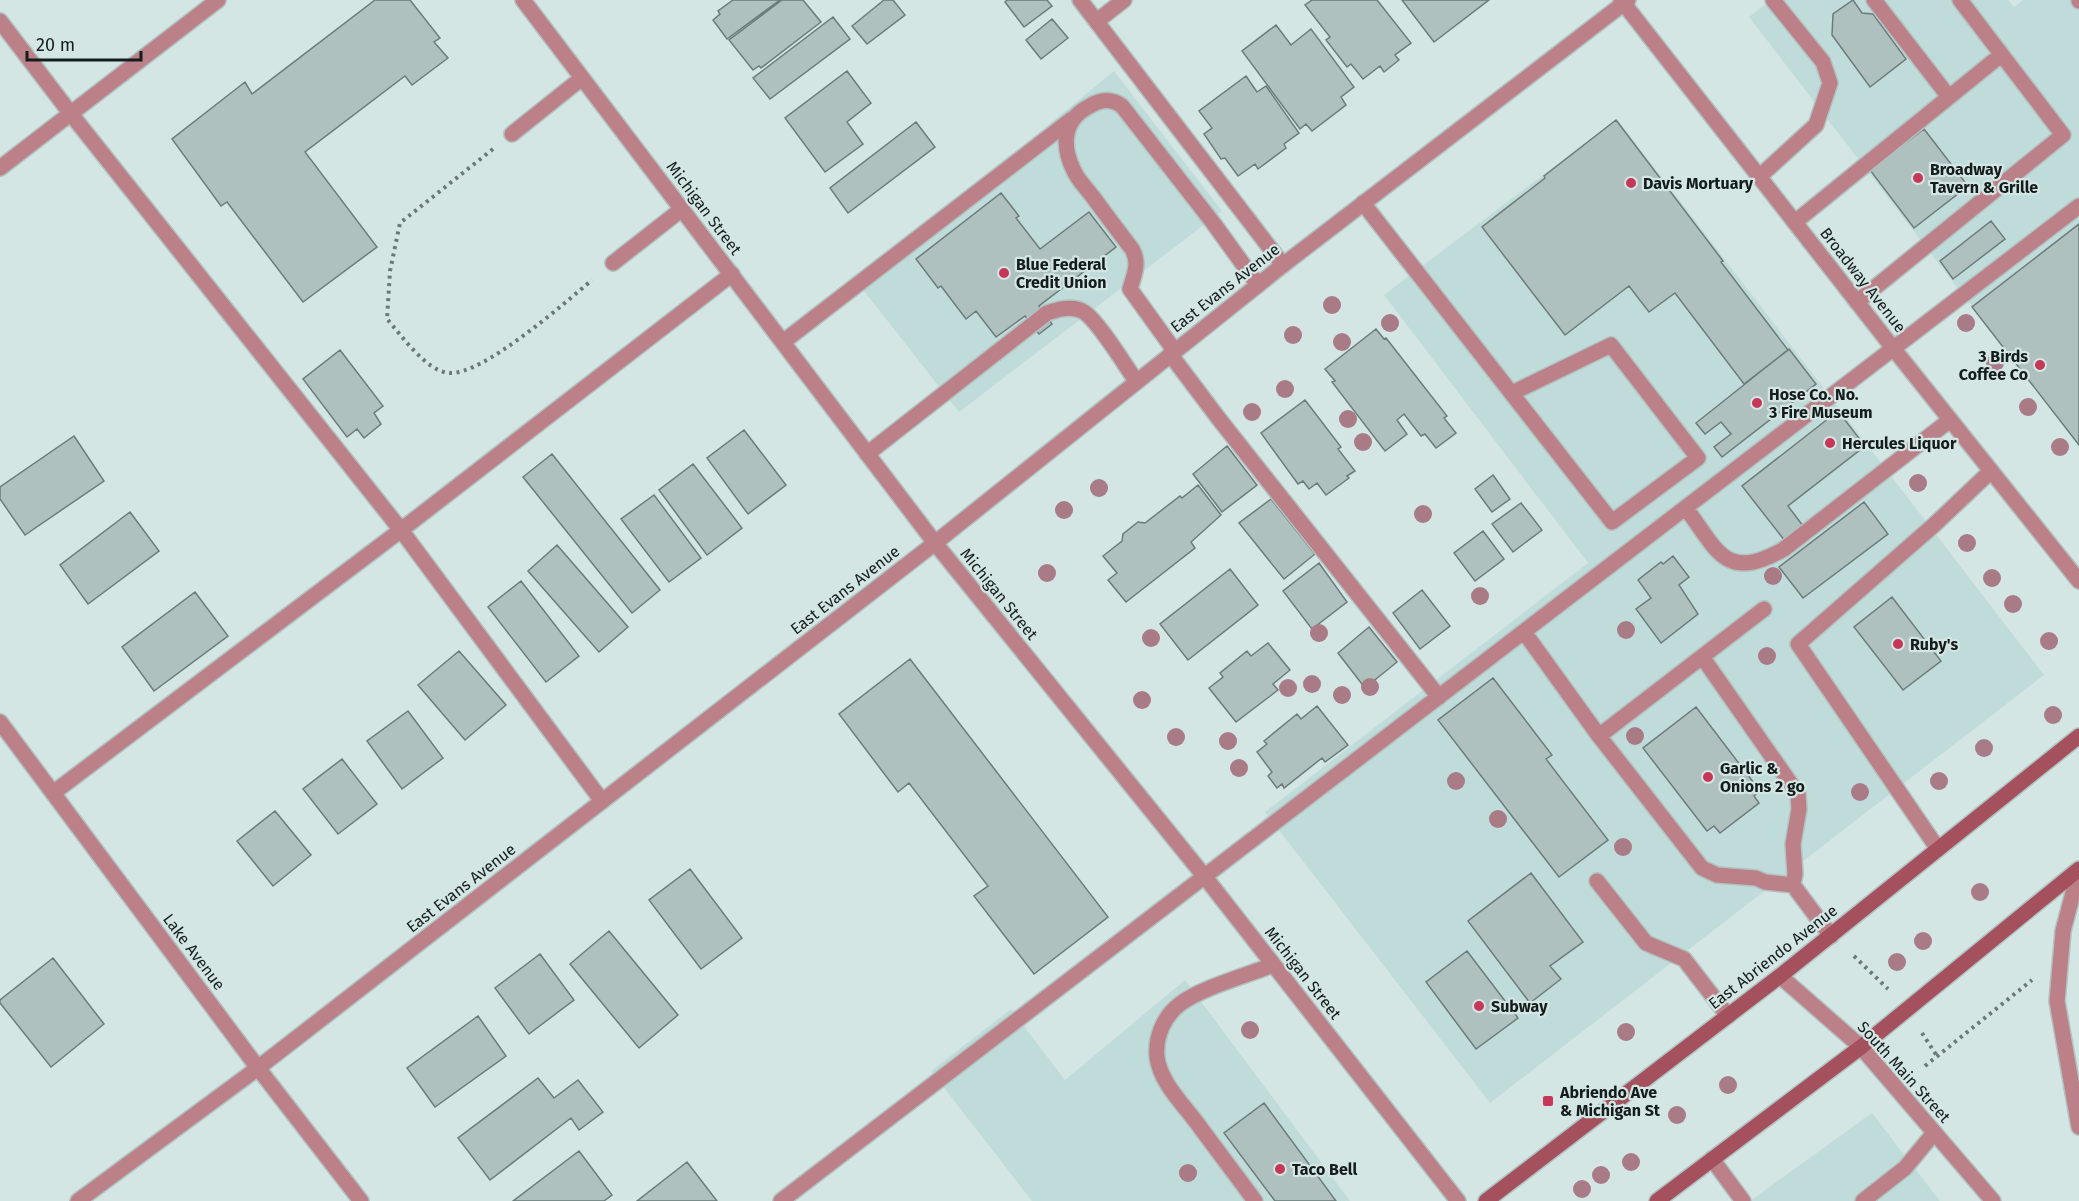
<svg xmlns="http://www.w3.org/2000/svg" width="2079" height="1201" viewBox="0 0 2079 1201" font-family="'Fira Sans',sans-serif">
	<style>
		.built { fill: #c0dcda }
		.building { fill: #aec1bf; stroke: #6b7c7b; stroke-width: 1.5 }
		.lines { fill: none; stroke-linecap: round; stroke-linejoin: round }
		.service-casing { stroke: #b1c2c0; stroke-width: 18 }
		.minor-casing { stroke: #b1c2c0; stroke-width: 18 }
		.tertiary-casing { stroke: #b1c2c0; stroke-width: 18 }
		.secondary-casing { stroke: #b1c2c0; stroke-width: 18 }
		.path { stroke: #6b7877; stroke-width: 4; stroke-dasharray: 3 4.5; stroke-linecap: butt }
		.service { stroke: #bc8188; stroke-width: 15 }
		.minor { stroke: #bc8188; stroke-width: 15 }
		.tertiary { stroke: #bc8188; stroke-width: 15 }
		.secondary { stroke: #a4515d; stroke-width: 15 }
		.tree { fill: #a87b86 }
		.poi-dot { fill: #c63758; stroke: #d3e6e4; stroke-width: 2 }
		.labels { text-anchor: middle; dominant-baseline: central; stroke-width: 4.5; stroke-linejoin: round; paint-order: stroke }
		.poi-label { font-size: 16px; font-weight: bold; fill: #151c1c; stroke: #d3e6e4; text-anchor: start }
		.street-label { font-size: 16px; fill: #151c1c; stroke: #d3e6e4 }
	</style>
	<rect width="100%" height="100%" fill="#d3e6e4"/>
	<!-- built -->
	<path class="built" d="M 1771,0 L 2008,0 L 2014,7 L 2023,0 L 2079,0 L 2079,446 L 1749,17 Z
		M 1114,71 L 1222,211 L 959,412 L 857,282 Z
		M 1617,119 L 2044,675 L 1490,1103 L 1265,812 L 1588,563 L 1384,295 Z
		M 1185,980 L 1350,1201 L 1032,1201 L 931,1071 L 1011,1009 L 1065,1080 Z
		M 1872,1113 L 1940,1201 L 1750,1201 Z"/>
	<!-- building -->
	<path class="building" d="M 375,0 L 410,0 L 440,38 L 434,42 L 448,58 L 412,85 L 405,76 L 305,152 L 377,247 L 303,302 L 227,202 L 221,206 L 172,139 L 245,82 L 252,94 Z
		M 733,0 L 780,0 L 727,39 L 713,20 L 720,14 L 718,11 Z
		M 782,0 L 803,0 L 821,22 L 761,68 L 759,66 L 753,70 L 729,40 Z
		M 884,0 L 893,0 L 905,15 L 867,44 L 852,26 Z
		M 1007,0 L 1047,0 L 1052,6 L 1024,27 L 1005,2 Z
		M 1312,0 L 1377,0 L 1411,43 L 1395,55 L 1399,60 L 1384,72 L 1380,66 L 1363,79 L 1351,64 L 1347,67 L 1326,40 L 1330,37 L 1305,5 Z
		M 1402,0 L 1489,0 L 1434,42 Z
		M 1853,0 L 1862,13 L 1873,14 L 1906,59 L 1870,87 L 1832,35 L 1833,14 Z
		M 833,17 L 850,39 L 770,99 L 753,78 Z
		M 1052,19 L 1068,38 L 1041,59 L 1026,40 Z
		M 1276,25 L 1291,45 L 1311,29 L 1354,87 L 1341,97 L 1346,105 L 1312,131 L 1306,124 L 1300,129 L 1242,51 Z
		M 847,71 L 871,103 L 847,122 L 863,144 L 825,172 L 785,118 Z
		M 1246,76 L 1257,92 L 1266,86 L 1299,133 L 1284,144 L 1286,148 L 1258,169 L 1255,164 L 1238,176 L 1225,158 L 1221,159 L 1204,134 L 1212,128 L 1199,111 Z
		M 1616,120 L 1723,261 L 1721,262 L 1788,350 L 1744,384 L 1675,293 L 1649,312 L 1629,286 L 1565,335 L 1482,227 L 1545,178 L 1544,176 Z
		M 916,122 L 935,147 L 848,213 L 830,188 Z
		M 1924,129 L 1968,186 L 1914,228 L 1870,170 Z
		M 1001,193 L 1019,216 L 1016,218 L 1040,249 L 1089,212 L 1116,247 L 1039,306 L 1052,324 L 1039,334 L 1025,316 L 996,337 L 976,311 L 966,319 L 941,286 L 938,288 L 916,259 Z
		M 1991,221 L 2005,239 L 1953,279 L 1940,261 Z
		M 2079,224 L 2079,445 L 1972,307 Z
		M 1376,329 L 1384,339 L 1386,338 L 1447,416 L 1444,418 L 1456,433 L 1436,448 L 1425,434 L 1421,436 L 1404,414 L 1397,420 L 1407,434 L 1385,451 L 1332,382 L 1335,381 L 1325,369 Z
		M 1789,349 L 1816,384 L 1722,457 L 1714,447 L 1731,434 L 1721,422 L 1705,434 L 1696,423 Z
		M 340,350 L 383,406 L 374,413 L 381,424 L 364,438 L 357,429 L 347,437 L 303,379 Z
		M 1305,400 L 1341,447 L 1338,449 L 1355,471 L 1347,476 L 1349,478 L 1326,495 L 1317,483 L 1309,489 L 1303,481 L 1298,484 L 1261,433 Z
		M 1838,411 L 1865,446 L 1788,506 L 1803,526 L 1785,541 L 1742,486 Z
		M 744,430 L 786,485 L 748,514 L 707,458 Z
		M 74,436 L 104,481 L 25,535 L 0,499 L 0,487 Z
		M 1227,446 L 1257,485 L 1222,512 L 1193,474 Z
		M 552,454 L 660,590 L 632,613 L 523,477 Z
		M 693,464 L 742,528 L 707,555 L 659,490 Z
		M 1493,475 L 1510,499 L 1492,512 L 1475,489 Z
		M 1198,485 L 1221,515 L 1191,542 L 1195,548 L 1126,602 L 1108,580 L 1117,573 L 1103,556 L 1122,541 L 1123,534 L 1138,522 L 1145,523 L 1180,496 L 1182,498 Z
		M 654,495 L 701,558 L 669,582 L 621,519 Z
		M 1271,499 L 1315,554 L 1284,579 L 1239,523 Z
		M 1864,502 L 1888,534 L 1803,598 L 1779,567 Z
		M 1521,503 L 1542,530 L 1513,552 L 1492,524 Z
		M 130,512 L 159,551 L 88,604 L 60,565 Z
		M 1483,531 L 1504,559 L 1475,581 L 1454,553 Z
		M 557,545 L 628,627 L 599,652 L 528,571 Z
		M 1673,556 L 1689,577 L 1679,585 L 1698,614 L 1661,643 L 1636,609 L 1651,598 L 1638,580 L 1661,562 L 1663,564 Z
		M 1319,563 L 1347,602 L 1312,629 L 1283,591 Z
		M 1230,569 L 1258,605 L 1188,660 L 1160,624 Z
		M 521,581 L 579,656 L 546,682 L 488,607 Z
		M 1422,590 L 1450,626 L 1420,649 L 1393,613 Z
		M 195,592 L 228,636 L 154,691 L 122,647 Z
		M 1892,597 L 1941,661 L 1903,690 L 1854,627 Z
		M 1369,627 L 1397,662 L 1365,688 L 1338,653 Z
		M 1268,643 L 1290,670 L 1273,684 L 1278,690 L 1236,722 L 1209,688 L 1223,677 L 1220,673 L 1247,651 L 1251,656 Z
		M 459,651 L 506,705 L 465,740 L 418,685 Z
		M 910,659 L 1108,917 L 1034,974 L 974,896 L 988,886 L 909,783 L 898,792 L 839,714 Z
		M 1493,678 L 1552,755 L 1546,759 L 1608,840 L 1559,877 L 1438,720 Z
		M 1317,706 L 1348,745 L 1325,762 L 1322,758 L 1284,788 L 1282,784 L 1277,788 L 1268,776 L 1272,772 L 1257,752 L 1267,744 L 1264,741 L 1297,714 L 1301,719 Z
		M 1696,707 L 1760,791 L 1754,796 L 1759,803 L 1720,833 L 1714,826 L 1707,831 L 1643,748 Z
		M 408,711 L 443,758 L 402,789 L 367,741 Z
		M 342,759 L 377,804 L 338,834 L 303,789 Z
		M 275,811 L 311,855 L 273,886 L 237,841 Z
		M 690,869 L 742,938 L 701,969 L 649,900 Z
		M 1531,873 L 1583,942 L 1550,966 L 1561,979 L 1530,1003 L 1468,921 Z
		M 609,931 L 678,1015 L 639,1048 L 570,964 Z
		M 1467,951 L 1518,1018 L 1476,1049 L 1426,982 Z
		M 540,954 L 574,1000 L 529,1034 L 495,988 Z
		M 53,958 L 104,1024 L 51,1067 L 0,1003 L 0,1000 Z
		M 478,1016 L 506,1056 L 435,1107 L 407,1068 Z
		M 538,1078 L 554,1098 L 578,1080 L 603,1112 L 579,1130 L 571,1118 L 490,1180 L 458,1138 Z
		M 1264,1103 L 1336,1201 L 1275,1201 L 1224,1133 Z
		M 579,1151 L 612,1195 L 604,1201 L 513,1201 Z
		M 687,1162 L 717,1201 L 637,1201 Z"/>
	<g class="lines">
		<!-- service casing -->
		<g class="service-casing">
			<path id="service" d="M 1080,0 L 1283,265
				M 1874,0 L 1949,97
				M 2079,0 L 2079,1
				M 0,21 L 71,114 L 401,530 L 602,801
				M 1097,21 L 1124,0
				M 512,134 L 582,78
				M 1759,177 L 1816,125 L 1830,83 L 1823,62 L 1773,0
				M 1363,203 L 1612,522 L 1698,458 L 1611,345 L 1512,393
				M 1795,222 L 2001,55
				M 613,263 L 682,209
				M 1857,302 L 2063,135 L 1960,0
				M 783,342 L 1072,119
				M 1174,350 L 1130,289 C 1134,275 1140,263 1132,249 C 1119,232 1106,215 1093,197 C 1087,189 1078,180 1074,171 C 1062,147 1062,121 1088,107 C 1099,100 1110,97 1122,106 L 1214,224 L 1258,285
				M 1170,354 L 1219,419 L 1439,697
				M 867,454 L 1047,313 C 1058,309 1073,305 1084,312 C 1098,321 1125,365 1136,381
				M 1686,508 C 1718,552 1726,582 1784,549 L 1950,420
				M 1524,632 L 1599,736 L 1702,868 L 1717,875 L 1756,878 L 1765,882 L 1793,885
				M 1703,658 L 1798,794 L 1799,809 L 1793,844 L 1795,874 L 1793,885 L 1831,936
				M 1599,736 L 1764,609
				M 53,793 L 401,530 L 732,274
				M 1938,849 L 1798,644 L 1934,525 L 1991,471
				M 1597,881 L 1646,943 L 1684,959 L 1728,1016
				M 1712,1159 L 1743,1201
				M 781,1201 L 2079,206
				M 1255,1201 C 1236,1175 1216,1149 1197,1123 C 1183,1104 1160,1082 1157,1057 C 1155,1037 1164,1016 1180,1004 C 1201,988 1247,975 1273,965
				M 1863,1201 L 1905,1168 L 1934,1133"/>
		</g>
		<!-- minor casing -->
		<g class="minor-casing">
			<path id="minor" d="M 523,0 L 935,543 L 1205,877 L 1458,1201
				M 1621,0 L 1893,348 L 2079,581
				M 0,168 L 218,0
				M 2079,870 L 2063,931 L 2057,1001 L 2079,1127
				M 78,1201 L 258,1068 L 935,543 L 1283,265 L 1628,0"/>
		</g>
		<!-- tertiary casing -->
		<g class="tertiary-casing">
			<path id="tertiary" d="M 0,722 L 258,1068 L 361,1201
				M 1780,976 L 1861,1047 L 1993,1201"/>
		</g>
		<!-- secondary casing -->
		<g class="secondary-casing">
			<path id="secondary" d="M 1486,1201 L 1780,976 L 2079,736
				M 1657,1201 L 1861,1047 L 2079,869"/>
		</g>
		<!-- path -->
		<path class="path" d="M 493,149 L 400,223 L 390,271 L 387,319 C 402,336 426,371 449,373 C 482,376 566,302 592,280
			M 1854,956 L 1888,989
			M 1922,1033 L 1937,1056
			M 1925,1066 L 2032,980"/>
		<!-- service -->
		<use href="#service" class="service"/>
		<!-- minor -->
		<use href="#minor" class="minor"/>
		<!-- tertiary -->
		<use href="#tertiary" class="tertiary"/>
		<!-- secondary -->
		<use href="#secondary" class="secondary"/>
	</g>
	<!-- trees -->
	<g class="tree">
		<circle cx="1332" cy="305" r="9"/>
		<circle cx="1390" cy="323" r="9"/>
		<circle cx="1966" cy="323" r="9"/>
		<circle cx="1293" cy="335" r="9"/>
		<circle cx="1342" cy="342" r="9"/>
		<circle cx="1995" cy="363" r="9"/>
		<circle cx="1285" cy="389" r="9"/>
		<circle cx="2028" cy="407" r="9"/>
		<circle cx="1252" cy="412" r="9"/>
		<circle cx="1348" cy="419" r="9"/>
		<circle cx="1363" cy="442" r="9"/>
		<circle cx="2060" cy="447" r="9"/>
		<circle cx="1918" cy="483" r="9"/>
		<circle cx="1099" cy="488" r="9"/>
		<circle cx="1064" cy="510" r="9"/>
		<circle cx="1423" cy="514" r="9"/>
		<circle cx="1967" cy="543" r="9"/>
		<circle cx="1047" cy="573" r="9"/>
		<circle cx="1773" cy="576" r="9"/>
		<circle cx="1992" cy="578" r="9"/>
		<circle cx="1480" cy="596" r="9"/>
		<circle cx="2013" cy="604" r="9"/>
		<circle cx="1626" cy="630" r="9"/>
		<circle cx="1319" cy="633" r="9"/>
		<circle cx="1151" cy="638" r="9"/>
		<circle cx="2049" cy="641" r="9"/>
		<circle cx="1767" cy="656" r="9"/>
		<circle cx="1312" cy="684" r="9"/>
		<circle cx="1370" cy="687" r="9"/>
		<circle cx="1288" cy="688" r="9"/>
		<circle cx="1342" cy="695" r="9"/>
		<circle cx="1142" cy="700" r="9"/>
		<circle cx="2053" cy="715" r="9"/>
		<circle cx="1635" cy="736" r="9"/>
		<circle cx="1176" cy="737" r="9"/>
		<circle cx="1228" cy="741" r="9"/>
		<circle cx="1984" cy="748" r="9"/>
		<circle cx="1239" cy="768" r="9"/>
		<circle cx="1456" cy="781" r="9"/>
		<circle cx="1939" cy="781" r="9"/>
		<circle cx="1860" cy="792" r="9"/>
		<circle cx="1498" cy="819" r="9"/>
		<circle cx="1623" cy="847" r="9"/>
		<circle cx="1980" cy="892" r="9"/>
		<circle cx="1923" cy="941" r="9"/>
		<circle cx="1897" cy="962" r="9"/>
		<circle cx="1250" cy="1030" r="9"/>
		<circle cx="1626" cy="1032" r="9"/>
		<circle cx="1728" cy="1085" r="9"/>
		<circle cx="1677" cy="1115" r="9"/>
		<circle cx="1631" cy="1162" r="9"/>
		<circle cx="1188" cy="1173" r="9"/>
		<circle cx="1601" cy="1175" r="9"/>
		<circle cx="1582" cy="1189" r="9"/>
	</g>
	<!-- markers -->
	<g class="poi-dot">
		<circle cx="1918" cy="178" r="6"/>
		<circle cx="1631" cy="183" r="6"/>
		<circle cx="1004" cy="273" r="6"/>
		<circle cx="2040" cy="365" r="6"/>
		<circle cx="1757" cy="403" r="6"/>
		<circle cx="1830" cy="443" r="6"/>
		<circle cx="1898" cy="644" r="6"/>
		<circle cx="1708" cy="777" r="6"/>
		<circle cx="1479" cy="1006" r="6"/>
		<rect x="1542" y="1095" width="12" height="12" rx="3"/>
		<circle cx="1280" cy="1169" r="6"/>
	</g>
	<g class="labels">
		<!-- poi labels -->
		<g class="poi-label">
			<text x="1930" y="169">Broadway<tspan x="1930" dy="18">Tavern &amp; Grille</tspan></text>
			<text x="1643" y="183">Davis Mortuary</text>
			<text x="1016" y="264">Blue Federal<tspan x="1016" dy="18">Credit Union</tspan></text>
			<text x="2028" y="356" text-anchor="end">3 Birds<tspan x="2028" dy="18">Coffee Co</tspan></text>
			<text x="1769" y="394">Hose Co. No.<tspan x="1769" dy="18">3 Fire Museum</tspan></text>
			<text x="1842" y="443">Hercules Liquor</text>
			<text x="1910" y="644">Ruby's</text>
			<text x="1720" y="768">Garlic &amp;<tspan x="1720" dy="18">Onions 2 go</tspan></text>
			<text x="1491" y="1006">Subway</text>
			<text x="1560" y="1092">Abriendo Ave<tspan x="1560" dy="18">&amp; Michigan St</tspan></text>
			<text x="1292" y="1169">Taco Bell</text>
		</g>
		<!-- street labels -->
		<g class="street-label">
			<text transform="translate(704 208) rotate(53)">Michigan Street</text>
			<text transform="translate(1863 280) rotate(52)">Broadway Avenue</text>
			<text transform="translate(1225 288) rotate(-38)">East Evans Avenue</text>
			<text transform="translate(845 590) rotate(-38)">East Evans Avenue</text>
			<text transform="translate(999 594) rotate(51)">Michigan Street</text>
			<text transform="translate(461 888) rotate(-38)">East Evans Avenue</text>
			<text transform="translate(194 952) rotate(53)">Lake Avenue</text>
			<text transform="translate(1773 957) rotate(-38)">East Abriendo Avenue</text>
			<text transform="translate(1303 973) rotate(52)">Michigan Street</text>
			<text transform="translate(1904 1072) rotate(48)">South Main Street</text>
		</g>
	</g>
	<!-- scale -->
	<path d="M27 51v9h114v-9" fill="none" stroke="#151c1c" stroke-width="3"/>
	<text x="36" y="51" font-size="18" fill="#151c1c" stroke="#d3e6e4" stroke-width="4.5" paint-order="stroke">20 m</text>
</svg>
